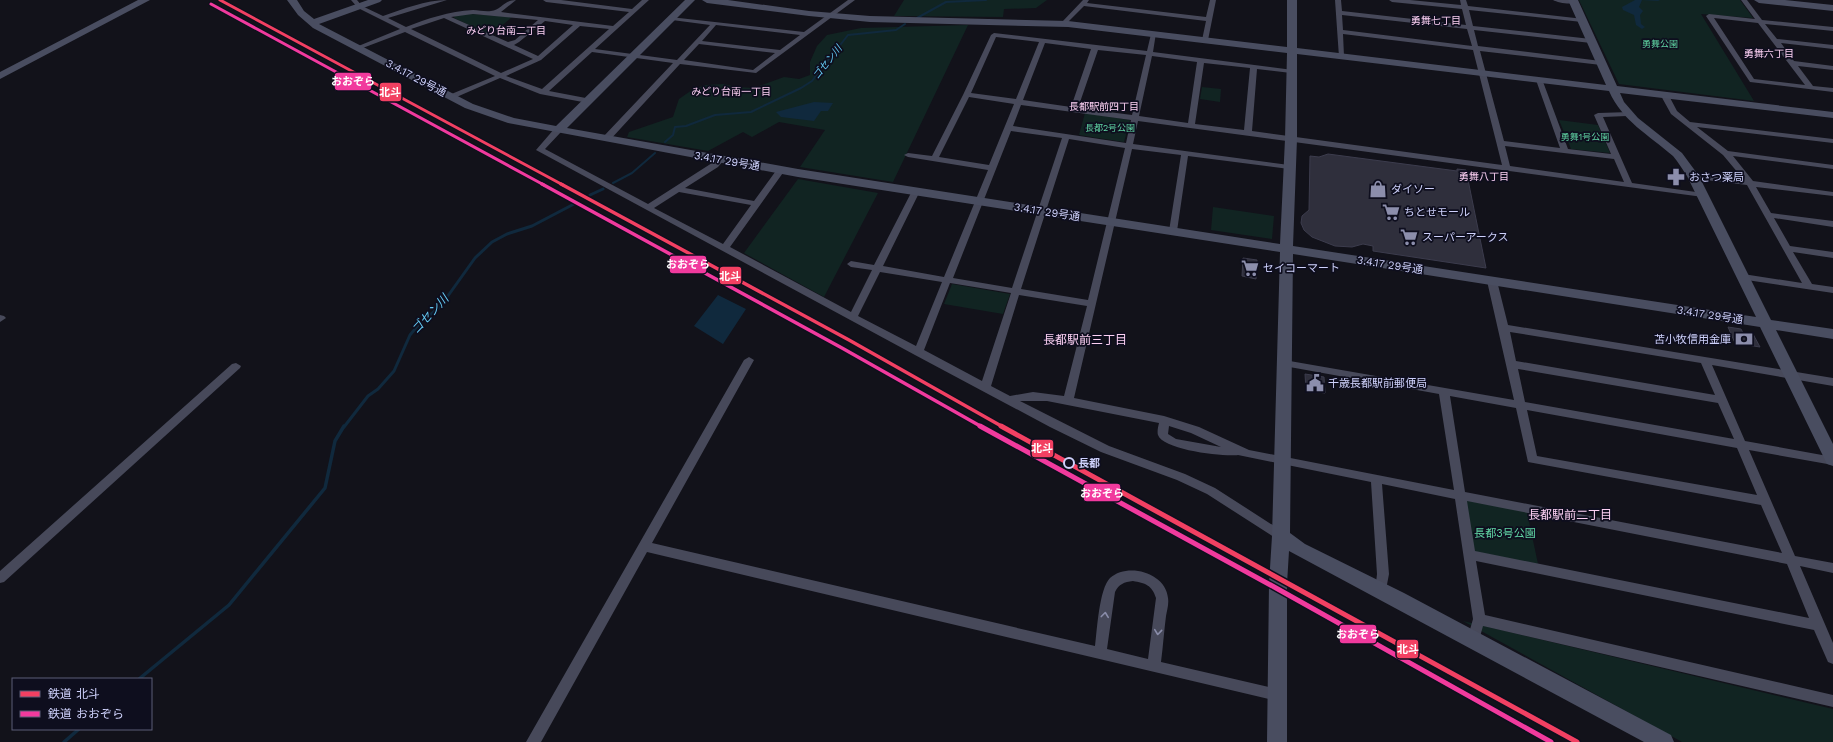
<svg xmlns="http://www.w3.org/2000/svg" width="1833" height="742" viewBox="0 0 1833 742" font-family="'Work Sans','Noto Sans JP',sans-serif">
	<style>
		.green { fill: #112422 }
		.water { fill: #10293d }
		.lines { fill: none; stroke-linecap: round; stroke-linejoin: round }
		.stream-far2 { stroke: #10293d; stroke-width: 2 }
		.stream-far1 { stroke: #10293d; stroke-width: 3 }
		.stream { stroke: #10293d; stroke-width: 3.5 }
		.building { fill: #2f2f3c; stroke: #3c3c4d }
		.street { fill: #47495a; fill-rule: evenodd }
		.secondary { fill: #494d60; fill-rule: evenodd }
		.rail-1-far2-casing { stroke: #0e0e1e; stroke-width: 5 }
		.rail-1-far1-casing { stroke: #0e0e1e; stroke-width: 6 }
		.rail-1-casing { stroke: #0e0e1e; stroke-width: 8 }
		.rail-2-far2-casing { stroke: #0e0e1e; stroke-width: 5 }
		.rail-2-far1-casing { stroke: #0e0e1e; stroke-width: 6 }
		.rail-2-casing { stroke: #0e0e1e; stroke-width: 8 }
		.rail-1-far2 { stroke: #f24062; stroke-width: 3 }
		.rail-1-far1 { stroke: #f24062; stroke-width: 3.5 }
		.rail-1 { stroke: #f24062; stroke-width: 5 }
		.rail-2-far2 { stroke: #f13a9d; stroke-width: 3 }
		.rail-2-far1 { stroke: #f13a9d; stroke-width: 3.5 }
		.rail-2 { stroke: #f13a9d; stroke-width: 5 }
		.oneway { stroke: #8a8daa }
		.stop-dot { fill: #0e0e1e; stroke: #ced1fb; stroke-width: 2 }
		.labels { text-anchor: middle; dominant-baseline: central; stroke-width: 3.5; stroke-linejoin: round; paint-order: stroke }
		.far-park-label { font-size: 9px; fill: #60d5a4; stroke: #0e0e1e }
		.far-neighbourhood-label { font-size: 10px; fill: #fcd0f3; stroke: #0e0e1e }
		.far-water-label { font-size: 10px; font-style: italic; fill: #64caf4; stroke: #0e0e1e }
		.street-label { font-size: 11px; fill: #ced1fb; stroke: #0e0e1e }
		.poi-label { font-size: 11px; fill: #ced1fb; stroke: #0e0e1e; text-anchor: start }
		.stop-label { font-size: 11px; font-weight: bold; fill: #ced1fb; stroke: #0e0e1e; text-anchor: start }
		.park-label { font-size: 11px; fill: #60d5a4; stroke: #0e0e1e }
		.water-label { font-size: 12px; font-style: italic; fill: #64caf4; stroke: #0e0e1e }
		.neighbourhood-label { font-size: 12px; fill: #fcd0f3; stroke: #0e0e1e }
		.line-badge { stroke: #0e0e1e; stroke-width: 1.5 }
		.badge-label { font-size: 11px; text-anchor: middle; font-weight: bold; fill: #fff }
	</style>
	<rect width="100%" height="100%" fill="#12121a"/>
	<!-- green -->
	<path class="green" d="M 904,0 L 1047,0 L 1036,8 L 1004,9 L 1003,17 L 894,16 Z
		M 1579,0 L 1740,0 L 1753,18 L 1701,14 L 1754,101 L 1619,84 Z
		M 471,14 L 512,17 L 491,35 L 454,18 L 455,15 Z
		M 968,25 L 893,182 L 800,167 L 825,130 L 779,122 L 752,137 L 743,132 L 708,151 L 627,137 L 629,132 L 673,117 L 679,99 L 692,90 L 705,85 L 724,84 L 736,87 L 754,88 L 784,77 L 799,79 L 810,75 L 810,62 L 817,46 L 827,35 L 861,28 Z
		M 1202,87 L 1221,89 L 1220,102 L 1200,99 Z
		M 1085,113 L 1130,120 L 1124,142 L 1079,135 Z
		M 1559,120 L 1598,125 L 1610,153 L 1571,149 Z
		M 798,179 L 878,193 L 824,297 L 744,253 Z
		M 1213,207 L 1274,216 L 1272,239 L 1211,230 Z
		M 952,284 L 1010,294 L 1003,314 L 944,304 Z
		M 1464,500 L 1527,512 L 1538,564 L 1472,551 Z
		M 1463,621 L 1833,709 L 1833,742 L 1682,742 Z"/>
	<!-- water -->
	<path class="water" d="M 1635,0 L 1658,0 L 1660,1 L 1642,0 L 1639,7 L 1643,11 L 1640,15 L 1641,24 L 1645,27 L 1642,29 L 1636,25 L 1634,15 L 1623,10 L 1622,7 Z
		M 814,102 L 833,103 L 828,111 L 821,111 L 814,121 L 781,117 L 776,112 Z
		M 718,295 L 746,309 L 723,344 L 694,326 Z"/>
	<g class="lines">
		<!-- stream-far2 -->
		<path class="stream-far2" d="M 917,18 L 946,2 L 986,0
			M 665,142 L 673,135 L 675,127 L 686,126 L 715,115 L 751,112 L 801,88 L 812,81 L 848,35 L 896,30 L 905,24
			M 613,183 L 632,173 L 655,153"/>
		<!-- stream-far1 -->
		<path class="stream-far1" d="M 590,195 L 603,189
			M 344,427 L 368,396 L 378,389 L 394,371 L 410,335 L 420,323 L 440,307 L 475,258 L 492,242 L 507,234 L 532,226 L 574,204"/>
		<!-- stream -->
		<path class="stream" d="M 139,679 L 229,605 L 325,488 L 335,441 L 344,426
			M 64,742 L 79,729"/>
	</g>
	<!-- building -->
	<path class="building" d="M 1328,154 L 1457,171 L 1457,169 L 1466,170 L 1486,268 L 1373,251 L 1373,246 L 1363,244 L 1352,247 L 1335,246 L 1312,237 L 1304,230 L 1301,223 L 1302,216 L 1309,210 L 1310,156 L 1319,157 Z
		M 1243,258 L 1257,260 L 1256,279 L 1242,276 Z
		M 1728,327 L 1741,329 L 1743,333 L 1753,334 L 1760,347 L 1735,343 Z
		M 1305,374 L 1324,377 L 1325,393 L 1306,390 Z"/>
	<g class="lines">
		<!-- street -->
		<path class="street" d="M 351,0 L 357,0 L 362,6 L 383,16 C 404,9 425,0 447,0 L 388,18 L 406,27 C 427,19 449,11 473,10 C 479,10 485,12 491,11 C 501,10 504,0 516,0 L 501,12 L 613,26 L 629,12 L 546,2 L 543,0 L 561,0 L 632,9 L 642,0 L 649,0 L 595,49 L 677,60 L 710,25 L 672,20 L 669,18 L 670,17 L 804,32 L 848,0 L 855,0 L 756,73 L 680,64 L 609,141 L 606,141 L 602,139 L 603,137 L 673,63 L 592,52 L 549,91 L 591,99 L 591,103 L 588,103 L 540,94 L 500,78 L 452,99 L 449,99 L 449,95 L 495,76 L 405,32 L 360,49 L 356,49 L 356,47 L 400,29 L 358,8 ZM 473,14 L 538,20 L 515,40 L 508,42 L 451,17 ZM 444,18 L 533,59 L 501,73 L 411,29 ZM 545,21 L 573,25 L 538,56 L 514,45 L 519,42 ZM 716,25 L 800,35 L 780,50 L 702,41 ZM 580,26 L 609,29 L 542,89 L 506,76 L 541,60 ZM 699,44 L 775,53 L 753,70 L 684,60 Z
			M 1083,0 L 1089,0 L 1087,3 L 1206,17 L 1210,0 L 1216,0 L 1208,40 L 1205,42 L 1202,40 L 1206,21 L 1084,6 L 1066,24 L 1062,24 L 1062,22 Z
			M 1335,0 L 1341,0 L 1342,11 L 1466,25 L 1462,9 L 1392,2 L 1389,0 L 1410,0 L 1461,5 L 1460,0 L 1466,0 L 1468,6 L 1584,19 L 1584,21 L 1582,22 L 1469,10 L 1473,26 L 1591,39 L 1594,41 L 1591,43 L 1474,30 L 1478,46 L 1601,61 L 1604,63 L 1601,65 L 1480,51 L 1504,141 L 1560,148 L 1536,80 L 1542,79 L 1568,149 L 1611,154 L 1594,115 L 1598,113 L 1630,112 L 1631,114 L 1627,116 L 1603,117 L 1632,183 L 1703,193 L 1707,195 L 1703,197 L 1138,121 L 1133,144 L 1289,165 L 1293,167 L 1289,169 L 1188,156 L 1177,231 L 1173,234 L 1169,231 L 1181,155 L 1132,149 L 1074,398 L 1164,416 L 1199,427 L 1249,450 L 1454,490 L 1439,394 L 1284,366 L 1279,363 L 1284,360 L 1514,400 L 1487,281 L 1492,278 L 1497,281 L 1508,325 L 1833,378 L 1833,386 L 1712,365 L 1745,441 L 1833,457 L 1833,465 L 1749,450 L 1795,556 L 1833,563 L 1833,573 L 1800,566 L 1833,643 L 1833,664 L 1828,662 L 1814,630 L 1476,561 L 1485,615 L 1833,695 L 1833,707 L 1483,626 L 1478,644 L 1473,646 L 1468,644 L 1467,640 L 1473,619 L 1455,499 L 1382,484 L 1389,574 L 1385,595 L 1381,596 L 1377,595 L 1375,591 L 1377,574 L 1371,482 L 1238,455 C 1224,457 1163,450 1158,435 C 1157,432 1158,427 1159,423 L 1047,401 L 1020,401 L 1109,446 L 1185,474 L 1215,488 L 1285,533 L 1287,536 L 1285,539 L 1281,541 L 1277,539 L 1207,494 L 1177,480 L 1101,452 L 1050,427 L 915,355 L 536,150 L 555,128 L 561,128 L 561,132 L 545,149 L 648,204 L 712,163 L 720,158 L 724,160 L 718,167 L 685,188 L 754,201 L 778,168 L 784,168 L 785,170 L 730,247 L 851,312 L 872,270 L 851,267 L 847,264 L 851,261 L 874,265 L 913,189 L 916,189 L 920,191 L 883,266 L 944,277 L 988,170 L 908,157 L 904,155 L 908,153 L 932,156 L 963,95 L 991,35 L 994,33 L 1147,51 L 1151,34 L 1156,33 L 1153,52 L 1293,70 L 1293,72 L 1291,73 L 1257,69 L 1252,131 L 1502,165 L 1473,50 L 1343,34 L 1344,56 L 1339,57 ZM 1342,15 L 1467,29 L 1472,46 L 1343,30 ZM 996,37 L 1039,42 L 1016,99 L 971,93 ZM 1045,43 L 1091,49 L 1071,107 L 1023,100 ZM 1098,50 L 1146,55 L 1132,115 L 1078,108 ZM 1152,56 L 1197,62 L 1188,123 L 1139,116 ZM 1204,63 L 1250,68 L 1244,130 L 1195,124 ZM 969,97 L 1014,104 L 989,165 L 939,157 ZM 1021,105 L 1131,120 L 1126,143 L 1013,126 ZM 1011,131 L 1062,138 L 1012,288 L 953,278 ZM 1069,139 L 1125,148 L 1088,300 L 1021,289 ZM 1505,146 L 1614,159 L 1624,182 L 1510,166 ZM 679,192 L 751,205 L 723,244 L 654,208 ZM 880,272 L 942,282 L 916,346 L 858,316 ZM 950,283 L 1011,293 L 982,381 L 924,350 ZM 1019,295 L 1087,306 L 1064,396 L 1033,392 L 1010,396 L 991,386 ZM 1510,332 L 1701,363 L 1715,395 L 1516,361 ZM 1518,369 L 1718,403 L 1734,439 L 1525,402 ZM 1450,396 L 1516,408 L 1528,462 L 1761,505 L 1782,553 L 1465,492 ZM 1527,410 L 1737,448 L 1757,495 L 1537,456 ZM 1169,426 L 1191,433 L 1221,447 L 1176,439 L 1168,434 ZM 1467,501 L 1787,564 L 1809,618 L 1475,551 Z
			M 1553,0 L 1573,0 L 1577,2 C 1572,5 1558,3 1553,0 Z
			M 1741,0 L 1747,0 L 1762,20 L 1833,27 L 1833,31 L 1765,24 L 1777,39 L 1833,45 L 1833,49 L 1781,43 L 1794,61 L 1833,66 L 1833,70 L 1798,66 L 1813,86 L 1833,88 L 1833,92 L 1750,82 L 1706,16 L 1709,14 L 1755,19 ZM 1714,18 L 1758,23 L 1805,85 L 1754,79 Z
			M 1661,92 L 1667,92 L 1677,111 L 1690,122 L 1833,139 L 1833,143 L 1697,127 L 1728,151 L 1833,165 L 1833,169 L 1733,156 L 1753,181 L 1833,192 L 1833,196 L 1756,187 L 1771,213 L 1833,221 L 1833,227 L 1774,218 L 1790,246 L 1833,252 L 1833,258 L 1793,252 L 1812,284 L 1833,287 L 1833,293 L 1740,279 L 1738,277 L 1740,275 L 1743,274 L 1802,283 L 1747,185 L 1690,178 L 1689,176 L 1693,174 L 1744,180 L 1723,155 L 1671,114 L 1660,94 Z
			M 0,315 L 4,316 L 6,318 L 0,322 Z
			M 749,357 L 754,360 L 652,543 L 1095,646 C 1097,631 1099,589 1110,578 C 1128,562 1166,573 1168,598 C 1169,604 1167,610 1166,616 C 1164,631 1163,647 1161,662 L 1277,689 L 1282,691 L 1284,695 L 1282,699 L 1277,701 L 647,552 L 541,742 L 526,742 L 744,360 ZM 1133,581 C 1145,583 1152,585 1156,598 L 1148,659 L 1107,649 L 1115,592 C 1119,584 1124,582 1133,581 Z
			M 236,363 L 241,366 L 240,368 L 4,582 L 0,583 L 0,571 L 232,364 Z"/>
		<!-- secondary -->
		<path class="secondary" d="M 138,0 L 150,0 L 0,79 L 0,72 Z
			M 287,0 L 297,0 L 304,11 L 314,19 L 368,0 L 382,0 L 380,2 L 319,24 L 473,104 L 514,118 L 556,126 L 685,0 L 695,0 L 567,128 L 798,169 L 1280,244 L 1285,139 L 1287,53 L 1068,27 L 870,22 L 809,16 L 707,3 L 702,0 L 728,0 L 809,11 L 870,16 L 1068,21 L 1287,47 L 1287,0 L 1297,0 L 1297,48 L 1606,85 L 1568,0 L 1578,0 L 1617,86 L 1833,112 L 1833,118 L 1620,93 L 1624,102 L 1638,118 L 1682,153 L 1699,176 L 1771,320 L 1833,329 L 1833,339 L 1776,330 L 1833,444 L 1833,466 L 1827,464 L 1825,460 L 1760,327 L 1293,254 L 1290,533 L 1305,544 L 1404,593 L 1671,735 L 1674,742 L 1644,742 L 1289,551 L 1287,584 L 1287,742 L 1267,742 L 1269,584 L 1272,536 L 1280,252 L 798,177 L 508,123 L 465,108 L 313,28 L 298,15 ZM 1297,54 L 1609,91 C 1622,121 1649,135 1673,156 C 1678,162 1683,170 1687,176 L 1756,317 L 1293,246 L 1297,139 Z
			M 1754,0 L 1785,0 L 1833,5 L 1833,11 L 1759,3 Z"/>
		<!-- rail-1-far2 casing -->
		<g class="rail-1-far2-casing">
			<path id="rail-1-far2" d="M 220,0 L 563,185"/>
		</g>
		<!-- rail-1-far1 casing -->
		<g class="rail-1-far1-casing">
			<path id="rail-1-far1" d="M 561,184 L 849,340 L 1003,427"/>
		</g>
		<!-- rail-1 casing -->
		<g class="rail-1-casing">
			<path id="rail-1" d="M 1001,426 L 1577,742"/>
		</g>
		<!-- rail-2-far2 casing -->
		<g class="rail-2-far2-casing">
			<path id="rail-2-far2" d="M 211,4 L 544,185"/>
		</g>
		<!-- rail-2-far1 casing -->
		<g class="rail-2-far1-casing">
			<path id="rail-2-far1" d="M 542,184 L 842,348 L 982,427"/>
		</g>
		<!-- rail-2 casing -->
		<g class="rail-2-casing">
			<path id="rail-2" d="M 980,426 L 1276,588 L 1551,742"/>
		</g>
		<!-- rail-1-far2 -->
		<use href="#rail-1-far2" class="rail-1-far2"/>
		<!-- rail-1-far1 -->
		<use href="#rail-1-far1" class="rail-1-far1"/>
		<!-- rail-1 -->
		<use href="#rail-1" class="rail-1"/>
		<!-- rail-2-far2 -->
		<use href="#rail-2-far2" class="rail-2-far2"/>
		<!-- rail-2-far1 -->
		<use href="#rail-2-far1" class="rail-2-far1"/>
		<!-- rail-2 -->
		<use href="#rail-2" class="rail-2"/>
	</g>
	<!-- one-way arrows -->
	<defs><path id="oneway-chevron" d="M-2-3.5L2.5 0L-2 3.5" fill="none" stroke-width="1.6" stroke-linecap="round" stroke-linejoin="round"/></defs>
	<g class="oneway">
		<use href="#oneway-chevron" transform="translate(1105 615) rotate(-83)"/>
		<use href="#oneway-chevron" transform="translate(1158 632) rotate(96)"/>
	</g>
	<!-- icons -->
	<defs>
		<g id="pharmacy-bare" transform="scale(1.38)"><path d="M-2-6h4v4h4v4h-4v4h-4v-4h-4v-4h4Z" fill="#8c8eac" stroke="#0e0e1e" stroke-width="2.5" paint-order="stroke"/></g>
		<g id="shop-bare" transform="scale(1.38)"><path d="M-5-2.5h2.3a2.7 3.5 0 0 1 5.4 0H5L5.5 6h-11ZM-1.5-2.5h3a1.5 2.3 0 0 0-3 0Z" fill="#8c8eac" stroke="#0e0e1e" stroke-width="2.5" paint-order="stroke"/></g>
		<g id="supermarket-bare" transform="scale(1.38)"><path d="M-6-5.5h2.5l.6 2H6L4.5 2H-2.5L-4.4-4H-6ZM-1.5 3.2a1.3 1.3 0 1 0 .1 0ZM3 3.2a1.3 1.3 0 1 0 .1 0Z" fill="#8c8eac" stroke="#0e0e1e" stroke-width="2.5" paint-order="stroke"/></g>
		<g id="bank-bare" transform="scale(1.38)"><path d="M-6-4H6V4H-6ZM0-2.3a2.3 2.3 0 1 0 0 4.6a2.3 2.3 0 1 0 0-4.6Z" fill="#8c8eac" stroke="#0e0e1e" stroke-width="2.5" paint-order="stroke"/></g>
		<g id="civic-bare" transform="scale(1.38)"><path d="M-.6-6.5H3V-4.5H.6V-3L4-1V1h2V6H-6V1h2V-1L-.6-3ZM-1.2 2.5V6h2.4V2.5Z" fill="#8c8eac" stroke="#0e0e1e" stroke-width="2.5" paint-order="stroke"/></g>
	</defs>
	<g fill-rule="evenodd">
		<use href="#pharmacy-bare" x="1676" y="177"/>
		<use href="#shop-bare" x="1378" y="189"/>
		<use href="#supermarket-bare" x="1391" y="212"/>
		<use href="#supermarket-bare" x="1409" y="237"/>
		<use href="#supermarket-bare" x="1250" y="268"/>
		<use href="#bank-bare" x="1744" y="339"/>
		<use href="#civic-bare" x="1315" y="383"/>
	</g>
	<!-- markers -->
	<circle class="stop-dot" cx="1069" cy="463" r="5"/>
	<g class="labels">
		<!-- far-park labels -->
		<g class="far-park-label">
			<text x="1660" y="44">勇舞公園</text>
			<text x="1110" y="128">長都2号公園</text>
			<text x="1585" y="137">勇舞1号公園</text>
		</g>
		<!-- far-neighbourhood labels -->
		<g class="far-neighbourhood-label">
			<text x="1436" y="20">勇舞七丁目</text>
			<text x="506" y="30">みどり台南二丁目</text>
			<text x="1769" y="53">勇舞六丁目</text>
			<text x="731" y="91">みどり台南一丁目</text>
			<text x="1104" y="106">長都駅前四丁目</text>
			<text x="1484" y="176">勇舞八丁目</text>
		</g>
		<!-- far-water labels -->
		<g class="far-water-label">
			<text transform="translate(827 62) rotate(-51)">ゴセン川</text>
		</g>
		<!-- street labels -->
		<g class="street-label">
			<text transform="translate(416 78) rotate(28)">3.4.17 29号通</text>
			<text transform="translate(727 161) rotate(10)">3.4.17 29号通</text>
			<text transform="translate(1047 212) rotate(9)">3.4.17 29号通</text>
			<text transform="translate(1390 265) rotate(9)">3.4.17 29号通</text>
			<text transform="translate(1710 315) rotate(9)">3.4.17 29号通</text>
		</g>
		<!-- poi labels -->
		<g class="poi-label">
			<text x="1689" y="177">おさつ薬局</text>
			<text x="1391" y="189">ダイソー</text>
			<text x="1404" y="212">ちとせモール</text>
			<text x="1422" y="237">スーパーアークス</text>
			<text x="1263" y="268">セイコーマート</text>
			<text x="1731" y="339" text-anchor="end">苫小牧信用金庫</text>
			<text x="1328" y="383">千歳長都駅前郵便局</text>
		</g>
		<!-- stop labels -->
		<g class="stop-label">
			<text x="1078" y="463">長都</text>
		</g>
		<!-- park labels -->
		<g class="park-label">
			<text x="1505" y="533">長都3号公園</text>
		</g>
		<!-- water labels -->
		<g class="water-label">
			<text transform="translate(430 314) rotate(-47)">ゴセン川</text>
		</g>
		<!-- neighbourhood labels -->
		<g class="neighbourhood-label">
			<text x="1085" y="340">長都駅前三丁目</text>
			<text x="1570" y="515">長都駅前二丁目</text>
		</g>
	</g>
	<g class="line-badge">
		<rect x="334" y="72" width="38" height="19" rx="4" fill="#f13a9d"/>
		<rect x="379" y="82" width="23" height="20" rx="4" fill="#f24062"/>
		<rect x="669" y="255" width="38" height="19" rx="4" fill="#f13a9d"/>
		<rect x="719" y="266" width="23" height="19" rx="4" fill="#f24062"/>
		<rect x="1031" y="439" width="23" height="19" rx="4" fill="#f24062"/>
		<rect x="1083" y="483" width="38" height="19" rx="4" fill="#f13a9d"/>
		<rect x="1339" y="624" width="38" height="20" rx="4" fill="#f13a9d"/>
		<rect x="1396" y="639" width="23" height="20" rx="4" fill="#f24062"/>
	</g>
	<g class="badge-label">
		<text x="353" y="85">おおぞら</text>
		<text x="390" y="96">北斗</text>
		<text x="688" y="268">おおぞら</text>
		<text x="730" y="280">北斗</text>
		<text x="1042" y="452">北斗</text>
		<text x="1102" y="497">おおぞら</text>
		<text x="1358" y="638">おおぞら</text>
		<text x="1408" y="653">北斗</text>
	</g>
	<!-- legend -->
	<rect x="12" y="678" width="140" height="52" fill="#0e0e1e" stroke="#5b5c76"/>
	<rect x="20" y="691" width="20" height="6" fill="#f24062" stroke="#5b5c76"/>
	<text x="48" y="698" font-size="12" fill="#ced1fb">鉄道 北斗</text>
	<rect x="20" y="711" width="20" height="6" fill="#f13a9d" stroke="#5b5c76"/>
	<text x="48" y="718" font-size="12" fill="#ced1fb">鉄道 おおぞら</text>
</svg>
